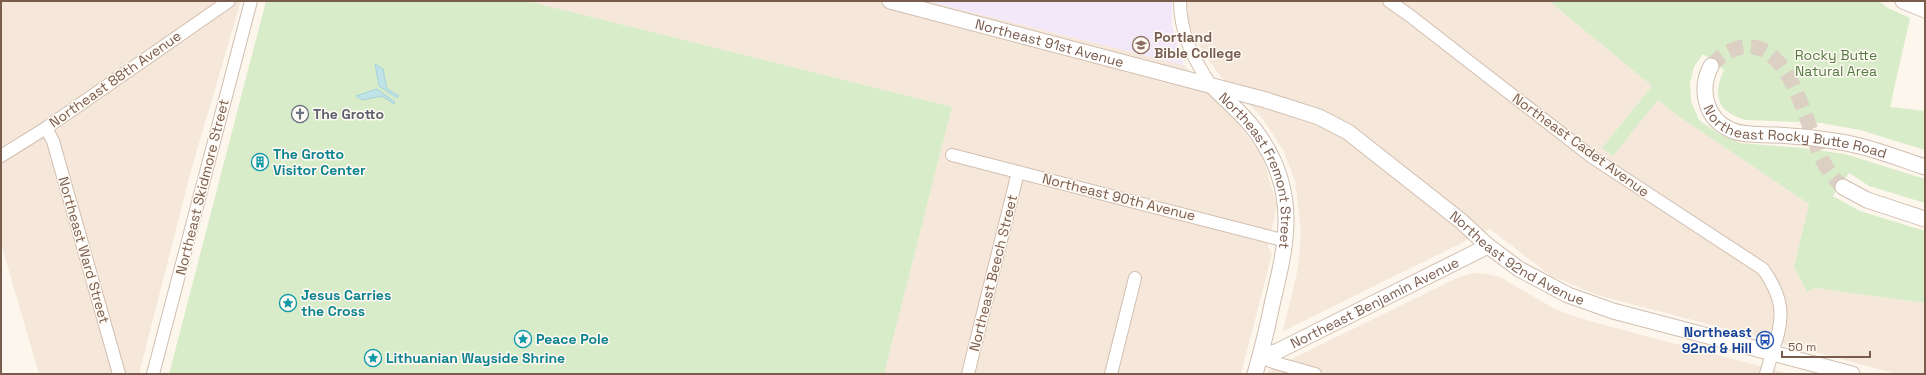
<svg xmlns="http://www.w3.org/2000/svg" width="1926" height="375" viewBox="0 0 1926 375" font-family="'Space Grotesk',sans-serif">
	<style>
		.residential { fill: #f5e8da }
		.education { fill: #f3e8fa }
		.green { fill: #d8ecc9 }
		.water { fill: #bfe3e8; stroke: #a5d3da }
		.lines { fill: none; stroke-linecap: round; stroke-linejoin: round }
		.tertiary-tunnel { stroke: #dcd0c4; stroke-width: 15; stroke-dasharray: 15 8; stroke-linecap: butt }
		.minor-casing { stroke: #d1beb0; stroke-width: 14 }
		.tertiary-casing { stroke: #d1beb0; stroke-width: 17 }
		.minor { stroke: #fff; stroke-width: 12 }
		.tertiary { stroke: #fff; stroke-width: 15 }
		.labels { text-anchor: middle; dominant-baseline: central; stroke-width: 3; stroke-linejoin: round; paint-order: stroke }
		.education-label { font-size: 14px; font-weight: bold; fill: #785e54; stroke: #fffaf3; text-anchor: start }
		.street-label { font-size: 14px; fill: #7a5c4d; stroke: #fffaf3 }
		.park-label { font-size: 14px; fill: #537a41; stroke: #fffaf3 }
		.worship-label { font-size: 14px; font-weight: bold; fill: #5b616d; stroke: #fffaf3; text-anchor: start }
		.culture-label { font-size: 14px; font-weight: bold; fill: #0d838f; stroke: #fffaf3; text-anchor: start }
		.transit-label { font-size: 14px; font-weight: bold; fill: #164399; stroke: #fffaf3; text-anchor: end }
	</style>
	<rect width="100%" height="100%" fill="#fdf6ec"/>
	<!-- residential -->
	<path class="residential" d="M 1,1 L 241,1 L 192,167 L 139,374 L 39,374 L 1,244 Z
		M 527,1 L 926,1 L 1184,65 L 1226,108 L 1262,155 L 1277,205 L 1268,247 L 1272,254 L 1241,374 L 884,374 L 952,107 Z
		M 1187,1 L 1549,1 L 1652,86 L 1602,148 L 1613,156 L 1658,100 L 1681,118 L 1809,204 L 1794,267 L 1807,292 L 1815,288 L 1925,303 L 1925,374 L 1898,374 L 1597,295 L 1551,276 L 1490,229 L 1283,331 L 1298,268 L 1301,231 L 1295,181 L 1283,150 L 1260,115 L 1220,76 L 1205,55 L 1194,37 L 1189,22 Z
		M 1472,273 L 1487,274 L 1500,277 L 1555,309 L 1582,319 L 1789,374 L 1268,374 L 1269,370 L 1457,278 Z"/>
	<!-- education -->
	<path class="education" d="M 926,1 L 1172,1 L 1172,25 L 1184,65 Z"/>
	<!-- green -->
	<path class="green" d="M 266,1 L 527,1 L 952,107 L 884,374 L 169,374 Z
		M 1549,1 L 1879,1 L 1888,8 L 1910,18 L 1890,107 L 1925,111 L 1925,150 L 1860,130 L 1821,123 L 1746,120 C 1717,112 1712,96 1724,70 L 1703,54 L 1694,67 L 1690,83 L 1691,101 L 1699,120 L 1719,134 L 1740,143 L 1802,148 L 1845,154 L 1925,179 L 1925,203 L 1869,186 L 1849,173 L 1833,196 L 1860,211 L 1925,231 L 1925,303 L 1815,288 L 1807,292 L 1794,267 L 1809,204 L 1681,118 L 1658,100 L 1613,156 L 1602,148 L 1652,86 Z"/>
	<!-- water -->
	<path class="water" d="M 375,64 L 383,69 L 387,89 L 399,96 L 397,98 L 379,86 Z
		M 377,89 L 395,102 L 394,104 L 382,96 L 363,100 L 356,96 Z"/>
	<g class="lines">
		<!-- tertiary-tunnel -->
		<path class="tertiary-tunnel" d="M 1711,66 C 1720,56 1729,50 1742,47 C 1792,39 1807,131 1824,163 C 1829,173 1835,180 1843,187"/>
		<!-- minor casing -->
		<g class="minor-casing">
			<path id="minor" d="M 1180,1 C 1180,33 1193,58 1210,84
				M 1389,1 L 1409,15 L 1592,157 L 1763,269 C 1793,311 1778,330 1766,374
				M 46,128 L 53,141 L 119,374
				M 952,155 L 1286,241
				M 1,156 L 46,128 L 229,1
				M 1260,357 L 1276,363 L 1315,374
				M 153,374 L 251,1
				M 968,374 L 1018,172
				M 1111,374 L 1135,278"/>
		</g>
		<!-- tertiary casing -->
		<g class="tertiary-casing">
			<g id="tertiary">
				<path id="s1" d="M 890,1 L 1266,100 L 1319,117 L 1348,132 L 1461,221 L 1488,246 L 1519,269 L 1568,295 L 1613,311 L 1852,374"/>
				<path d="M 1903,1 L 1925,10"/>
				<path id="s2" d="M 1711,66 C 1699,89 1705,119 1731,130 C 1744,136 1762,134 1776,135 C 1796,136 1815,138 1834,141 C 1865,145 1895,157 1925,167"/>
				<path id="s3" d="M 1212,86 C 1230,104 1250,120 1263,142 C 1297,195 1287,243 1273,300 C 1268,325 1262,350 1255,374"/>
				<path d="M 1843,187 L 1867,200 L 1925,219"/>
				<path id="s4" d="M 1260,357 L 1278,351 L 1488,246"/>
			</g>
		</g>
		<!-- minor -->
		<use href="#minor" class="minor"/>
		<!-- tertiary -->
		<use href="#tertiary" class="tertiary"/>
	</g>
	<!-- icons -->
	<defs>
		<g id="university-ring" transform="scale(0.9)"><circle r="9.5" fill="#fffaf3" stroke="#8d6e63" stroke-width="1.5"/><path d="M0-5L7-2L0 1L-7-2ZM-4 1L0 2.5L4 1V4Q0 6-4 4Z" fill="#8d6e63"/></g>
		<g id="church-ring" transform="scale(0.9)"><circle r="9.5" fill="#fffaf3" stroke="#6b7280" stroke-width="1.5"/><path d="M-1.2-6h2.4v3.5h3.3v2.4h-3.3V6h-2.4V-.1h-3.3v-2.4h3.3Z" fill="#6b7280"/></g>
		<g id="building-ring" transform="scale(0.9)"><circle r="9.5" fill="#fffaf3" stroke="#0f9aa8" stroke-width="1.5"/><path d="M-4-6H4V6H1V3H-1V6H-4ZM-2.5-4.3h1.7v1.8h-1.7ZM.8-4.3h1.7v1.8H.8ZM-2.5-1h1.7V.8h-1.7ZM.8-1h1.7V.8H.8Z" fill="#0f9aa8"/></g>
		<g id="sight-ring" transform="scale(0.9)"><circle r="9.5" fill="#fffaf3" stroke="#0f9aa8" stroke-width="1.5"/><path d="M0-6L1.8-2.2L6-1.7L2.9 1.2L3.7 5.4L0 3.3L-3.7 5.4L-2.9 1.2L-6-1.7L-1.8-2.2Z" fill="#0f9aa8"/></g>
		<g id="bus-ring" transform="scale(0.9)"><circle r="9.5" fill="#fffaf3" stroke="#1a4fb4" stroke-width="1.5"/><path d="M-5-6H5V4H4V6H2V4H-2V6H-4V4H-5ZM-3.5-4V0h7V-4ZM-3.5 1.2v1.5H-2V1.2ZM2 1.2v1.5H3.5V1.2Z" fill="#1a4fb4"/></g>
	</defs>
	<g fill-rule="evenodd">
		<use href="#university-ring" x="1141" y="45"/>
		<use href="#church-ring" x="300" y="114"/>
		<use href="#building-ring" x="260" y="162"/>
		<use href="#sight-ring" x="288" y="303"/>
		<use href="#sight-ring" x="523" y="339"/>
		<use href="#bus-ring" x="1765" y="340"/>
		<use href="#sight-ring" x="373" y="358"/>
	</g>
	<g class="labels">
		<!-- education labels -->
		<g class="education-label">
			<text x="1154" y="37">Portland<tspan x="1154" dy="16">Bible College</tspan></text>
		</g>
		<!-- street labels -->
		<g class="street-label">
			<text stroke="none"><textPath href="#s1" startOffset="165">Northeast 91st Avenue</textPath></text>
			<text transform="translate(115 79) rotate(-35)">Northeast 88th Avenue</text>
			<text stroke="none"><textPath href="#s2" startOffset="137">Northeast Rocky Butte Road</textPath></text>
			<text transform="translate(1581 145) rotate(36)">Northeast Cadet Avenue</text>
			<text stroke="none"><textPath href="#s3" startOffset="100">Northeast Fremont Street</textPath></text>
			<text transform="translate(202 187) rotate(-76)">Northeast Skidmore Street</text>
			<text transform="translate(1119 197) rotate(14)">Northeast 90th Avenue</text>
			<text transform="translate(84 250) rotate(74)">Northeast Ward Street</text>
			<text stroke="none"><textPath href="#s1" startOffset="689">Northeast 92nd Avenue</textPath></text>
			<text transform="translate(993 273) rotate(-76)">Northeast Beech Street</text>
			<text stroke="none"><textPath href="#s4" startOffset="127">Northeast Benjamin Avenue</textPath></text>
		</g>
		<!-- park labels -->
		<g class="park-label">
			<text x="1836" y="55">Rocky Butte<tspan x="1836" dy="16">Natural Area</tspan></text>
		</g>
		<!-- worship labels -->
		<g class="worship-label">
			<text x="313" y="114">The Grotto</text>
		</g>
		<!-- culture labels -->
		<g class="culture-label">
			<text x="273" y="154">The Grotto<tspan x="273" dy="16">Visitor Center</tspan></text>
			<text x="301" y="295">Jesus Carries<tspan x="301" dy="16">the Cross</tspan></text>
			<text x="536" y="339">Peace Pole</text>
			<text x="386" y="358">Lithuanian Wayside Shrine</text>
		</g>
		<!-- transit labels -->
		<g class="transit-label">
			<text x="1752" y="332">Northeast<tspan x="1752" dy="16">92nd &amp; Hill</tspan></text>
		</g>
	</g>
	<!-- border -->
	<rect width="1926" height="375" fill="none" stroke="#7a5c4d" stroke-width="4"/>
	<!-- scale -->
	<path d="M1782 351v6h88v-6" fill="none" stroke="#7a5c4d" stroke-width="2"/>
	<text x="1788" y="351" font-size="12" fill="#7a5c4d" stroke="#fffaf3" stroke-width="3" paint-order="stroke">50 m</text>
</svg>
